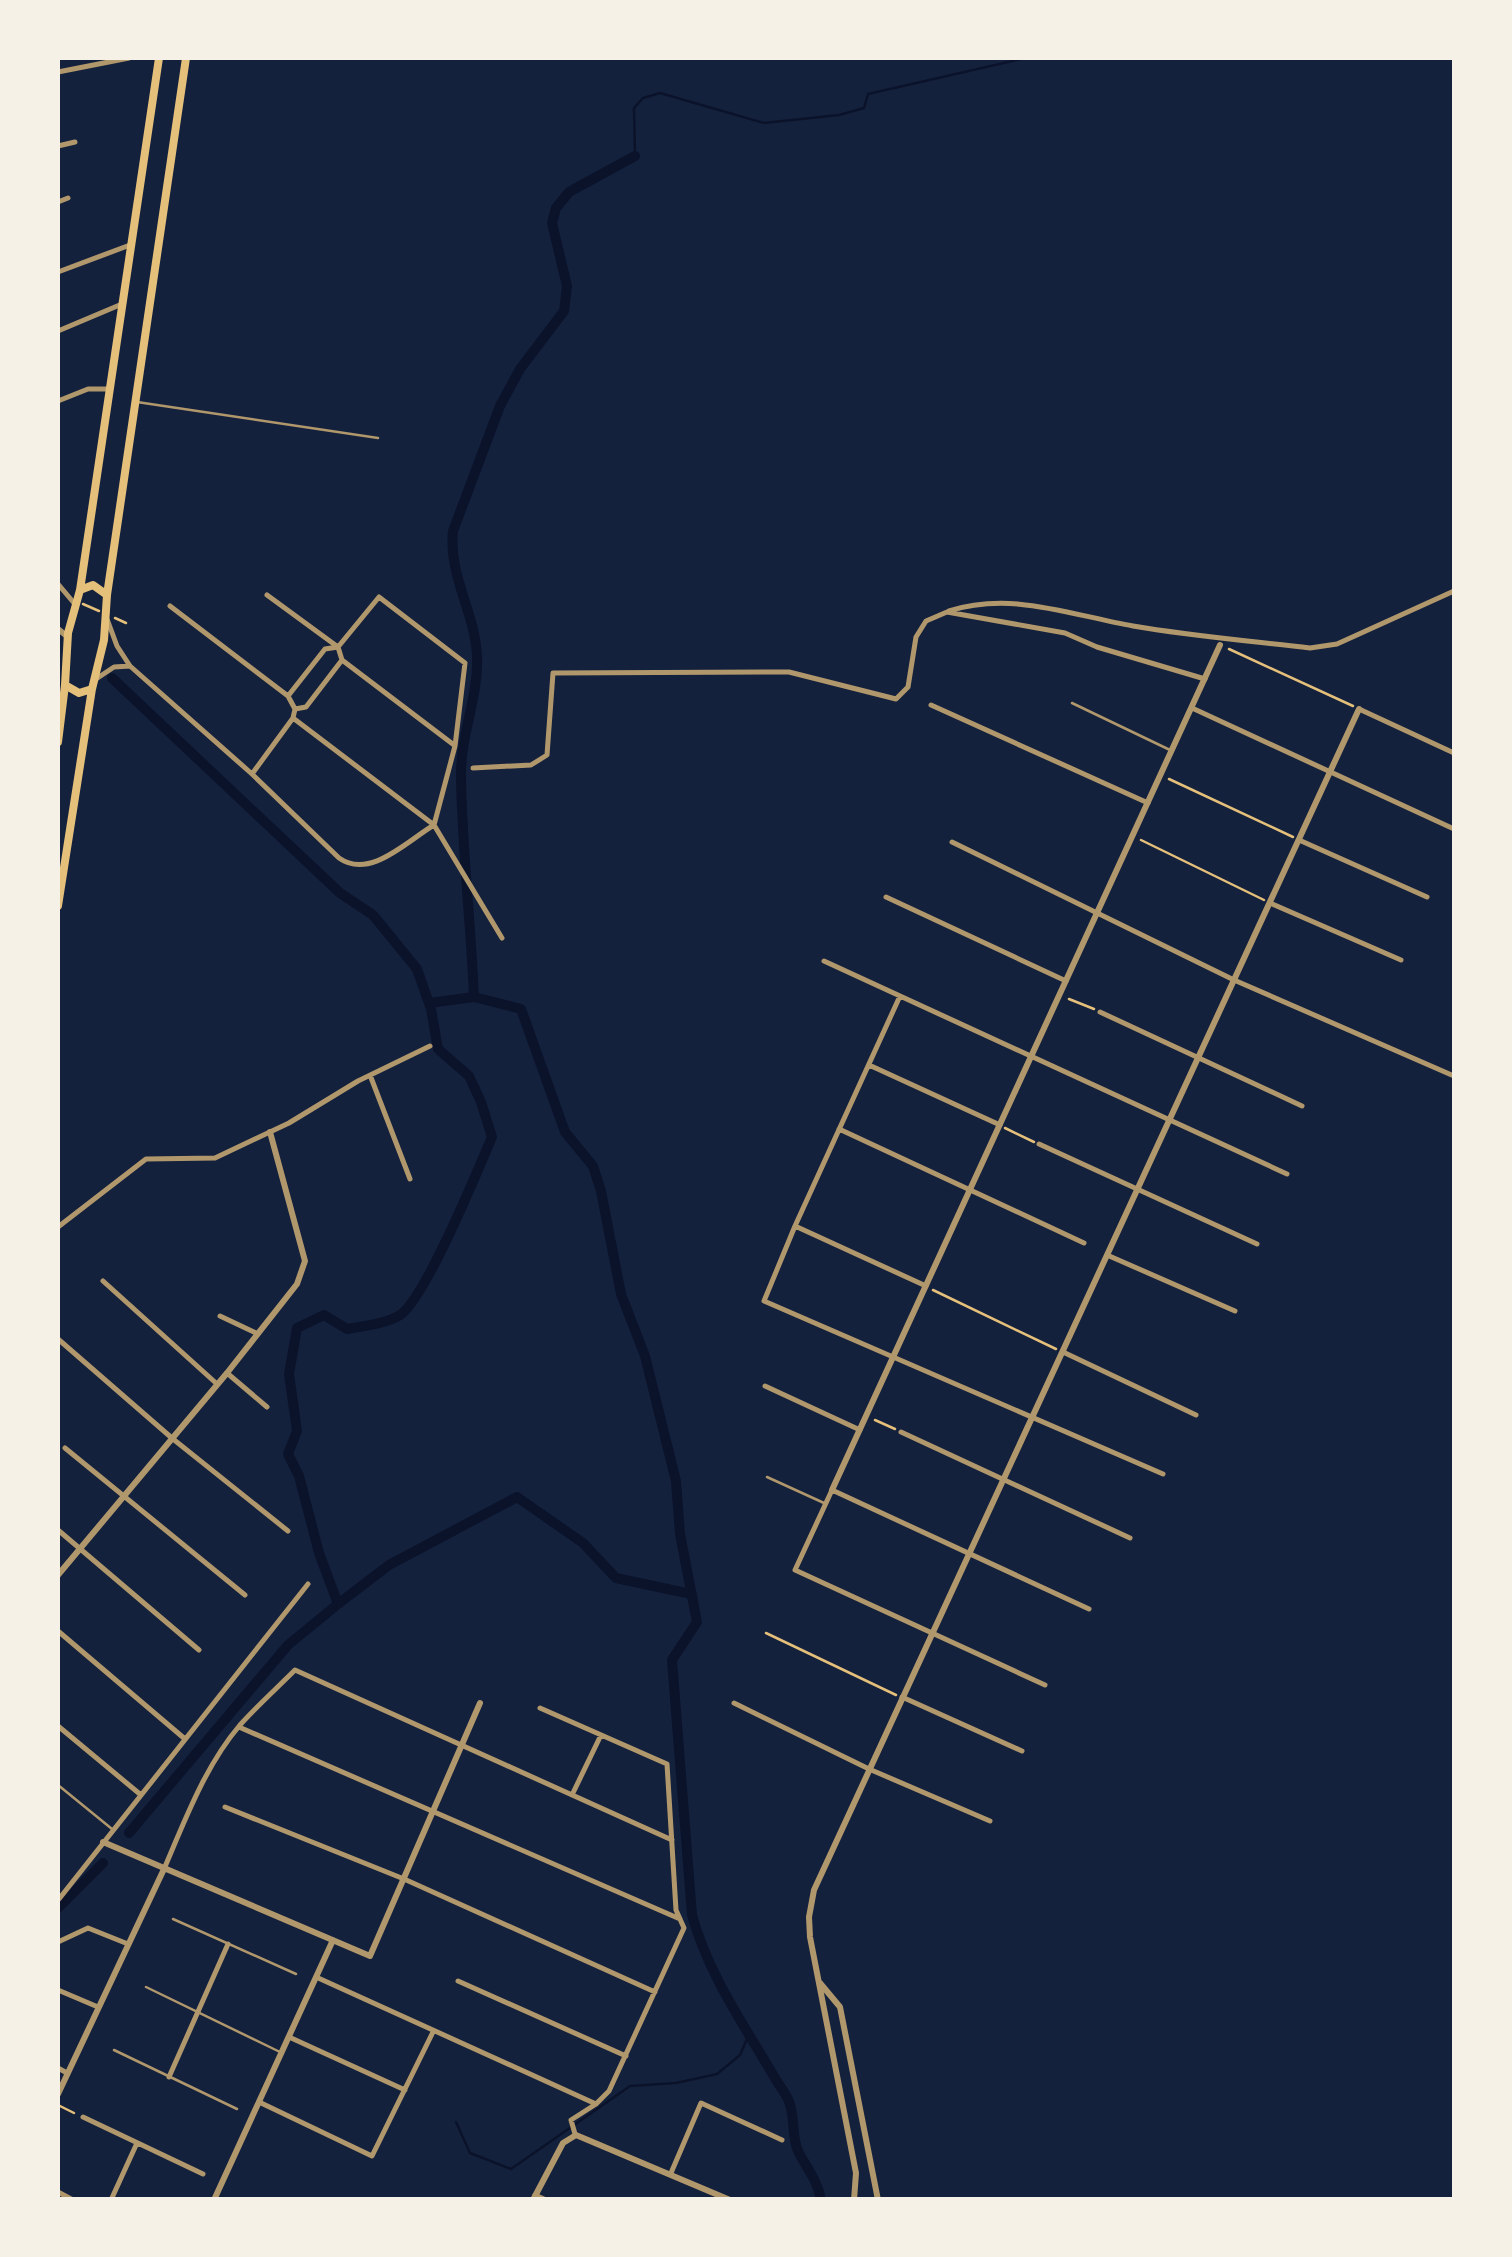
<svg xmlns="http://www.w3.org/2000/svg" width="1512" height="2257" viewBox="0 0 1512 2257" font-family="Commissioner,sans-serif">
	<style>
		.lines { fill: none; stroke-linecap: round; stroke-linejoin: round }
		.stream { stroke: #0b132b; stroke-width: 2.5 }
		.canal { stroke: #0b132b; stroke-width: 10 }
		.path { stroke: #e5c07b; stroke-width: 2.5 }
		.service { stroke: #b1986c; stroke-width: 2.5 }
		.minor { stroke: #b1986c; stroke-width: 5 }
		.tertiary { stroke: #b1986c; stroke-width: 6 }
		.trunk { stroke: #e5c07b; stroke-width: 8 }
	</style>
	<rect width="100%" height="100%" fill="#14213d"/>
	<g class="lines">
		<!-- stream -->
		<path class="stream" d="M 635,156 L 634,108 L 643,98 L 660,93 L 764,123 L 839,115 L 864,108 L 868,94 L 1026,58
			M 456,2122 L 470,2153 L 511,2169 L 630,2086 L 676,2083 L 717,2074 L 740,2055 L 749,2034"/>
		<!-- canal -->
		<path class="canal" d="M 635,156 L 569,192 L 556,208 L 552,223 L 567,286 L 564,311 L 520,369 L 500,406 L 453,531 C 448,575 475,612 477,656 C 479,696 460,736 461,777 C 462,850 471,924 474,997 L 521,1009 L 565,1132 L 593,1166 L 601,1191 L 621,1294 L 645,1356 L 676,1481 L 680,1534 L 697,1622 L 672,1660 L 692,1915 C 708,1973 742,2022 772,2073 C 777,2082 783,2090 788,2099 C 796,2117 791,2135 798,2151 C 806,2167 818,2181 821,2200
			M 112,678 L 340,893 L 373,915 L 417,969 L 431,1009 L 438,1049 L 469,1076 L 481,1102 L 492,1137 C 478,1170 425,1299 400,1315 C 386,1324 363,1326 347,1329 L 324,1315 L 297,1328 L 289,1374 L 297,1431 L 288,1454 L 299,1476 L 319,1553 L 338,1604 L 288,1645 L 129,1833
			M 429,1003 L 474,997
			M 338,1604 L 389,1565 L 517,1497 L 583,1543 L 616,1578 L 691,1594
			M 58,1908 L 103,1863"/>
		<!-- path -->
		<path class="path" d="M 83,604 L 99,611
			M 115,618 L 126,623
			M 1229,649 L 1353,706
			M 1169,779 L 1293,837
			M 1141,840 L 1264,900
			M 1069,999 L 1094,1009
			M 1005,1128 L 1034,1142
			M 933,1290 L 1056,1349
			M 875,1420 L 895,1429
			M 766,1633 L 896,1695
			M 58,2105 L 74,2113"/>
		<!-- service -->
		<path class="service" d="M 137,402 L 378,438
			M 1072,703 L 1170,750
			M 767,1477 L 824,1503
			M 58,1785 L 112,1829
			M 173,1919 L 296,1974
			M 146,1987 L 280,2052
			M 114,2050 L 237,2109"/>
		<!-- minor -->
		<path class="minor" d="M 58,72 L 129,58
			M 58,146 L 75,142
			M 58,202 L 68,198
			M 58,272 L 130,245
			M 58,331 L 122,304
			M 58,401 L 88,389 L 108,389
			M 58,584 L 74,603
			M 170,606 L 288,696
			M 949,611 C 1012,591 1070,615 1133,626 C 1191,636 1251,641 1310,648 L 1337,644 L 1454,591
			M 107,619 L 117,646 L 130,666 L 252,774 L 339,858 C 370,880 407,841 434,825 L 455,746 L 465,663 L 379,597 L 338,647 L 267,595
			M 342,660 L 306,707 L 295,709 L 288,696 L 325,649 L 338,647 L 342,660 L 454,745
			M 96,679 L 114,667 L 130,666
			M 931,705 L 1148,803
			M 1192,708 L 1454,829
			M 1359,709 L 1454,753
			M 293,718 L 434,825 L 502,938
			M 473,768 L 531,765 L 547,755 L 553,673 L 789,672 L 896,699 L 908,687 L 916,637 L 926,621 L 947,612 L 1065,633 L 1097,647 L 1205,679
			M 252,774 L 293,718 L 295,709
			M 1299,840 L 1427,897
			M 952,842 L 1234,980 L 1454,1076
			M 886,897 L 1066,981
			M 1270,903 L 1401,960
			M 824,961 L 1287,1174
			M 900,996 L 795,1226 L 764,1301 L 1163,1474
			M 1100,1012 L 1302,1106
			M 869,1065 L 1000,1125
			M 370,1075 L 410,1179
			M 839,1129 L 1084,1243
			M 1039,1144 L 1257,1244
			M 795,1226 L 926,1286
			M 58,1227 L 146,1159 L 215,1158 L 289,1123 L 358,1081 L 430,1046
			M 1107,1255 L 1235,1311
			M 103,1281 L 217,1384
			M 220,1316 L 258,1334
			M 58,1339 L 173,1439 L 288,1531
			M 1063,1352 L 1196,1415
			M 227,1373 L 267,1407
			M 765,1386 L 860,1430
			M 901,1432 L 1130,1538
			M 65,1448 L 245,1595
			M 58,1530 L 199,1650
			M 58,1631 L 185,1739
			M 1045,1685 L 795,1570 L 832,1490 L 1089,1609
			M 902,1697 L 1022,1751
			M 734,1703 L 869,1769 L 990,1821
			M 540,1708 L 667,1764 L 676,1910 L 684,1928 L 609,2091 L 596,2104 L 571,2120 L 575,2134
			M 58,1726 L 141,1795
			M 239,1727 L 680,1919
			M 572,1795 L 601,1735
			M 225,1807 L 404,1879 L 655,1992
			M 164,1869 C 185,1820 205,1766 240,1725 C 257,1706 277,1688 295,1670 L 672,1840
			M 59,1899 L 308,1584
			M 58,1942 L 88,1928 L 128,1944
			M 316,1977 L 596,2104
			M 458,1981 L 626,2056
			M 58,1990 L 98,2007
			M 289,2037 L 405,2090
			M 58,2068 L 67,2073
			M 169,2077 L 228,1944
			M 259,2102 L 372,2156 L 433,2032
			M 83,2117 L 203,2174
			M 671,2173 L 701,2103 L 782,2140
			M 58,2192 L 73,2200
			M 535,2195 L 546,2200
			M 111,2200 L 137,2143"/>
		<!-- tertiary -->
		<path class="tertiary" d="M 58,629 L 68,637
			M 832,1490 L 1220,645
			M 58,1575 L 227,1373 L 297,1284 L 305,1261 L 270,1132
			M 103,1842 L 370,1956 L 480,1703
			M 820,1983 L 840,2007 L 878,2200
			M 58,2094 L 164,1869
			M 214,2200 L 333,1940
			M 533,2200 L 563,2143 L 576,2135 L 730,2200
			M 854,2200 L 856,2173 L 810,1937 L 809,1917 L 814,1890 L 1359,709"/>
		<!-- trunk -->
		<path class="trunk" d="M 80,590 L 93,585 L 107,595 L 104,640 L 92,689 L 79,693 L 65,685 L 68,633 L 80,590 L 159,58
			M 107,595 L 186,58
			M 58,742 L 65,685
			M 58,906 L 92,689"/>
	</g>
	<!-- border -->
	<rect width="1512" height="2257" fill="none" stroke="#f6f1e7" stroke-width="120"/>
</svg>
